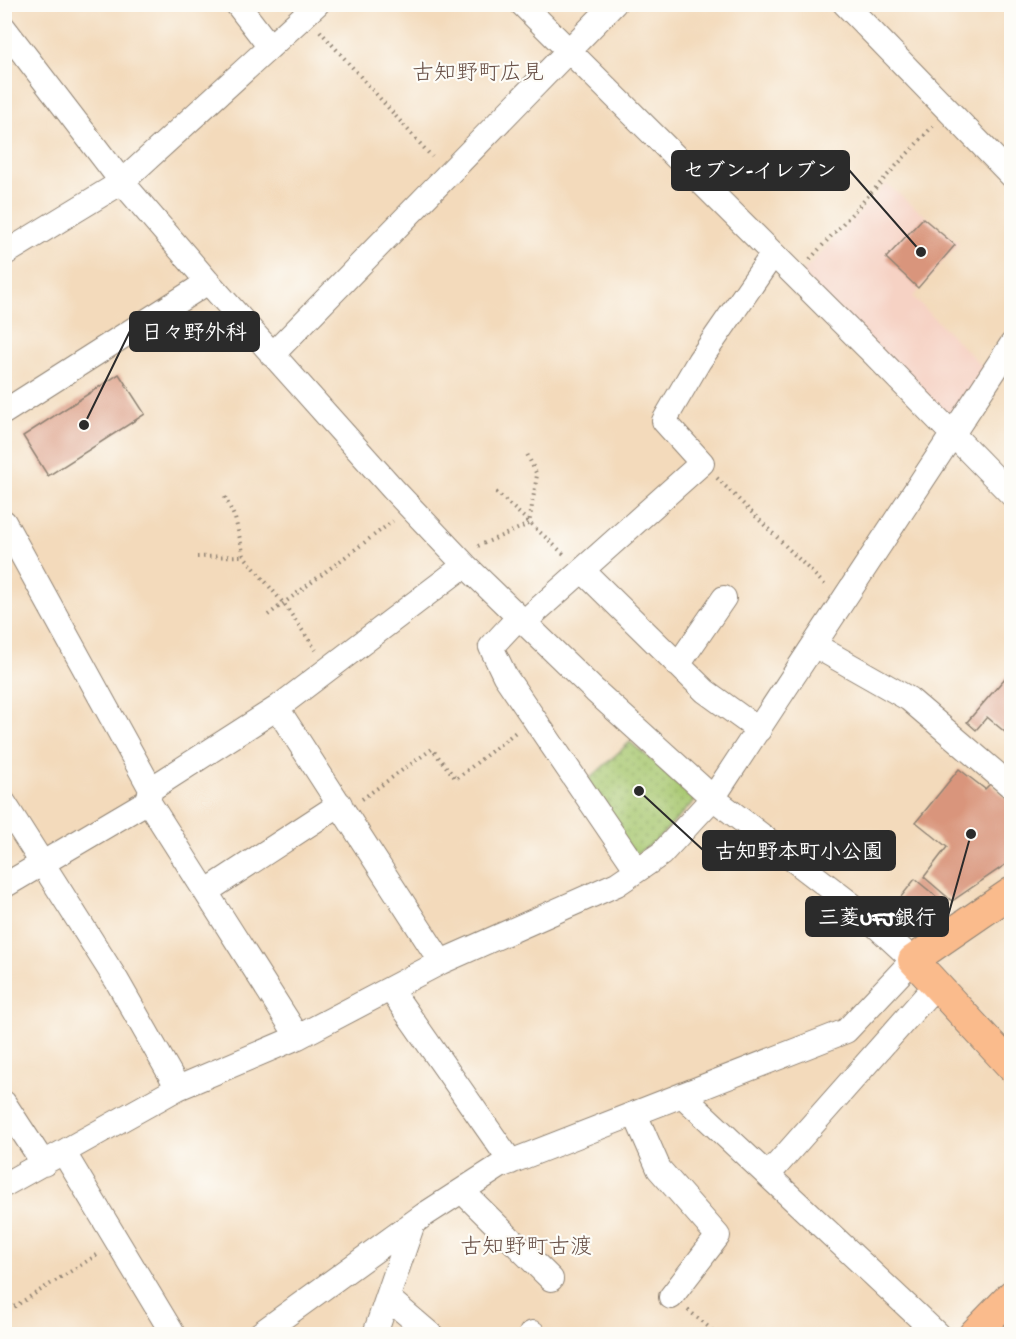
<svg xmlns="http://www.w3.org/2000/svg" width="1016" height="1339" viewBox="0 0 1016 1339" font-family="'Gochi Hand','Klee One',sans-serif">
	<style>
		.built { fill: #f6d2c4 }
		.grass { fill: url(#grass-dots); stroke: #69794e; stroke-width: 1.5 }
		.building { fill: #d9957c }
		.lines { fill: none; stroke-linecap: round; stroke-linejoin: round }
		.minor-casing { stroke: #8f8273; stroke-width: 26 }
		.major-casing { stroke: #8f8273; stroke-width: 32 }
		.path { stroke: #8f8273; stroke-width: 4; stroke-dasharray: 1.5 4.5; stroke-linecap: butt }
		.minor { stroke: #fff; stroke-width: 24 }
		.major { stroke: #fabb8c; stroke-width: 30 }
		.labels { text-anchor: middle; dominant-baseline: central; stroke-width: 4.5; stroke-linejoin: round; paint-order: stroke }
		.quarter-label { font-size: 22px; fill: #685047; stroke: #fdfcf7 }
		.leader { fill: none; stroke: #2b2b2b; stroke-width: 2 }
		.callout-dot { fill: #2b2b2b; stroke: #fdfcf7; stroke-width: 2 }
		.callout { fill: #2b2b2b; stroke: #2b2b2b; stroke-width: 2 }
		.callout-label { font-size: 21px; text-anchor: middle; font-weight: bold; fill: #fff }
	</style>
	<defs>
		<pattern id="grass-dots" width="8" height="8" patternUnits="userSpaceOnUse" patternTransform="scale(1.5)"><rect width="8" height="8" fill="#a7c770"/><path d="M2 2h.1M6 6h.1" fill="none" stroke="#88a25c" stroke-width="1.8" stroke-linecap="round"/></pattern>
	</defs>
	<rect width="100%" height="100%" fill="#fdfcf7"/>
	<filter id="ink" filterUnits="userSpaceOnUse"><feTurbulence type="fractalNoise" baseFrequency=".0167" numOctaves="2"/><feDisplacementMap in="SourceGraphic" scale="12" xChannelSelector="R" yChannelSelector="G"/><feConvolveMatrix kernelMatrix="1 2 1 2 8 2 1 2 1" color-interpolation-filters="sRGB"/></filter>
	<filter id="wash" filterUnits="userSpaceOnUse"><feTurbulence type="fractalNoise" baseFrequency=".008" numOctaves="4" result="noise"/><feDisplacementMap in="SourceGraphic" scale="24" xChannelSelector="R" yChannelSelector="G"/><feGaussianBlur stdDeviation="1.35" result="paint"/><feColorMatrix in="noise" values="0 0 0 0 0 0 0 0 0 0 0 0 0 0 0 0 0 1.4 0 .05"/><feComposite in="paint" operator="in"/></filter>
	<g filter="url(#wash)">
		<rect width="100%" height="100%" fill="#f3dabb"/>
		<!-- built -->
		<path class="built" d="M 886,184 L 959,243 L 913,297 L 987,371 L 951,426 L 801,274 Z"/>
		<!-- grass -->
		<path class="grass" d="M 630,742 L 697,798 L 655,842 L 634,855 L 584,784 Z"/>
		<g id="blocks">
			<!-- building -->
			<path class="building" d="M 923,218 L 955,245 L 918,288 L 886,258 Z
				M 119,374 L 145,414 L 48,476 L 23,436 Z
				M 1012,670 L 1012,738 L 987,717 L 976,730 L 967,722 Z
				M 959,769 L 985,789 L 990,784 L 1012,803 L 1012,860 L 952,901 L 924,877 L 947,847 L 916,822 Z
				M 915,879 L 944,903 L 916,924 L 893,907 Z"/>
		</g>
	</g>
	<g filter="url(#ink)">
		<use href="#blocks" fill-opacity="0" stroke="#8f8273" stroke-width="1.5"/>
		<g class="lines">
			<!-- minor casing -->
			<g class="minor-casing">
				<path id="minor" d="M 237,4 L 270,47
					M 522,4 L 874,354 L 1012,495
					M 845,4 L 1012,176
					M 4,28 L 122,182 L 208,282 L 393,489 L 465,565 L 595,691 L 713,798 L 860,911 L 913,960 L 846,1031 L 500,1166 L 424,1215 L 260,1334
					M 4,254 L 122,182 L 317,4
					M 272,355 L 614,4
					M 4,412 L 208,282
					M 4,522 L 151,789 L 277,708 L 465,565
					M 582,570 L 705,691 L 759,730
					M 519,617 L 491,647 L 505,676 L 637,870
					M 524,622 L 702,463 L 664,421 L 699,361 L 773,254
					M 814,645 L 909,699 L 1012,787
					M 678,665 L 724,598
					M 277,708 L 441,962
					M 148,801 L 298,1037
					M 4,803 L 117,981 L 178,1088
					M 4,886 L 148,801 L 151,789
					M 207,891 L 340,804
					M 391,990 L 511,1162
					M 682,1095 L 937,1334
					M 4,1103 L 44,1164
					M 635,1114 L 659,1169 L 718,1236 L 671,1297
					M 64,1153 L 173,1334
					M 768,1175 L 936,985
					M 4,1185 L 178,1088 L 298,1037 L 441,962 L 617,884 L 661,854 L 713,798 L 1012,344
					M 462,1191 L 551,1279
					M 388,1298 L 430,1334
					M 375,1334 L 413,1223
					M 531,1334 L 533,1333"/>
			</g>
			<!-- major casing -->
			<g class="major-casing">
				<path id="major" d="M 1012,892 L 913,960 L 1012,1067
					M 974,1334 L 1012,1295"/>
			</g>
			<!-- path -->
			<path class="path" d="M 320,31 L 432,157
				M 810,259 L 933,126
				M 717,478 L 825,585
				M 496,492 L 566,556
				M 225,497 L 235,518 L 244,556 L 284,604 L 316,650
				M 478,546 L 529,524 L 537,475 L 527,454
				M 197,557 L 244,556
				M 268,615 L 393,521
				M 362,799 L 432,749 L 456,779 L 517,731
				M 688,1310 L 711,1329 L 713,1334
				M 4,1313 L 100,1253"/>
			<!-- minor -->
			<use href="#minor" class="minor"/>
			<!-- major -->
			<use href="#major" class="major"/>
		</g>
	</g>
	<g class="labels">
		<!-- quarter labels -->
		<g class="quarter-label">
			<text x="478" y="75">古知野町広見</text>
			<text x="526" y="1249">古知野町古渡</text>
		</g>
	</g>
	<!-- callouts -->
	<path class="leader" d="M921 252L849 170M84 425L130 331M639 791L703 850M971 834L948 916"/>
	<g class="callout-dot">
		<circle cx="921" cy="252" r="6"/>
		<circle cx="84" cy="425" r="6"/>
		<circle cx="639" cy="791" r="6"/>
		<circle cx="971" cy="834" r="6"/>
	</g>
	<g class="callout">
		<rect x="672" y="151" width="177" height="39" rx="6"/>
		<rect x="130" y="312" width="129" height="39" rx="6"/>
		<rect x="703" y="831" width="192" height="39" rx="6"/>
		<rect x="806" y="897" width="142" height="39" rx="6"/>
	</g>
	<g class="callout-label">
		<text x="760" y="177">セブン-イレブン</text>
		<text x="194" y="339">日々野外科</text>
		<text x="799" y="858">古知野本町小公園</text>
		<text x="877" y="924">三菱UFJ銀行</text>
	</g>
	<!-- margin -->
	<rect width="1016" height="1339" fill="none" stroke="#fdfcf7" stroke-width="24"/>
</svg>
